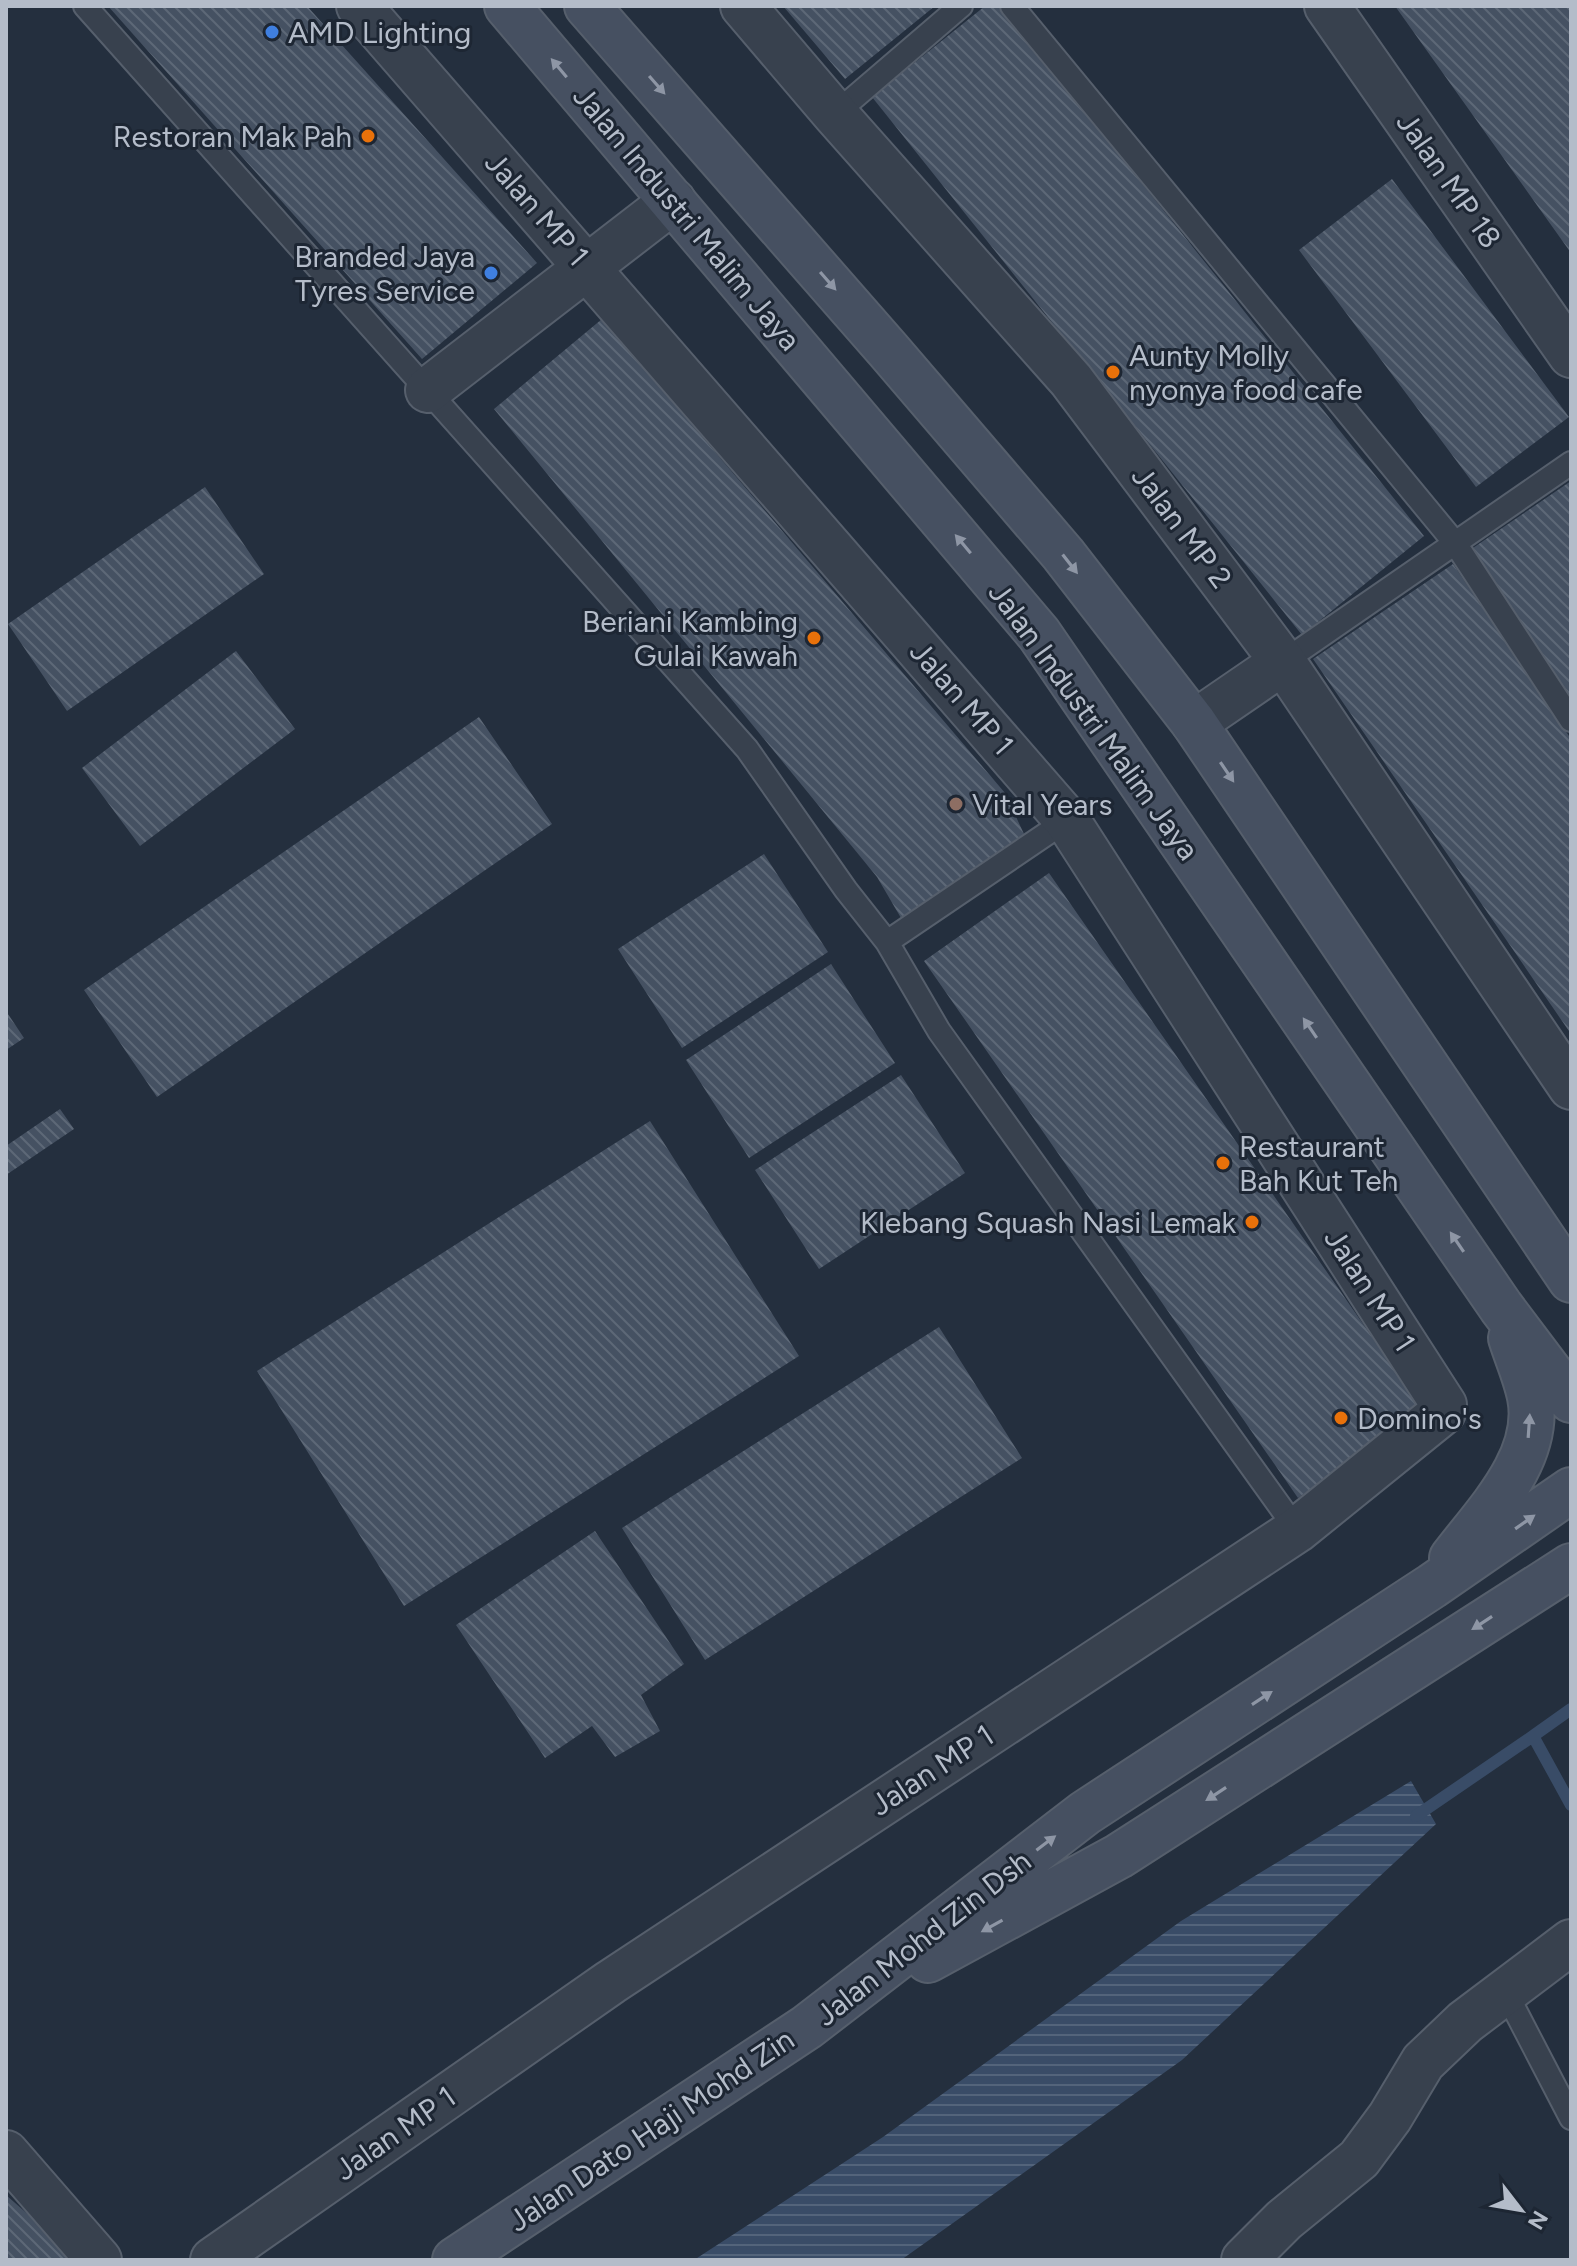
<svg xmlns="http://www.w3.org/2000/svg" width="1577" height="2266" viewBox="0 0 1577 2266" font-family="Figtree,sans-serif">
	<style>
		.water { fill: url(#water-rules) }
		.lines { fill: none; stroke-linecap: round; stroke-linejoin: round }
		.stream { stroke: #394c67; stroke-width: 12 }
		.building { fill: url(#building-back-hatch) }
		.service-casing { stroke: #565f6c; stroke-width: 26 }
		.minor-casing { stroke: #565f6c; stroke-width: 48 }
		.secondary-casing { stroke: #565f6c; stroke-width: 48 }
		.service { stroke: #38414e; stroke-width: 22 }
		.minor { stroke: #38414e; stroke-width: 44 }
		.secondary { stroke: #465061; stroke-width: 44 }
		.oneway { fill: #8e96a5 }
		.shop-dot { fill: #3f7fe0; stroke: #1d2633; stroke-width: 3 }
		.food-dot { fill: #e8710a; stroke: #1d2633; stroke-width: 3 }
		.education-dot { fill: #8d6e63; stroke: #1d2633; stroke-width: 3 }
		.labels { text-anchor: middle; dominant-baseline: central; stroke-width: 6; stroke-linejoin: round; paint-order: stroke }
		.poi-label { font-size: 30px; fill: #b4bcc9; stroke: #1d2633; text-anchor: start }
		.street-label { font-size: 30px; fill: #b4bcc9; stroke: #1d2633 }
	</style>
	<defs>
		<pattern id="water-rules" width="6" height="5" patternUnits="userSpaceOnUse" patternTransform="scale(2)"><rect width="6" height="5" fill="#394c67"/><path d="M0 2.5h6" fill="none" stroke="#53647b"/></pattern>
		<pattern id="building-back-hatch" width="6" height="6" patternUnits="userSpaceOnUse" patternTransform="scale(2)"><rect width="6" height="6" fill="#455162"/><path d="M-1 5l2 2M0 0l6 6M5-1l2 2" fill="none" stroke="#5d6877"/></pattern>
	</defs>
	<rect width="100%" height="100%" fill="#242f3e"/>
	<!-- water -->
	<path class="water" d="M 1411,1781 L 1436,1824 L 1182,2060 L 901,2260 L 694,2260 L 883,2137 L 1181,1921 Z"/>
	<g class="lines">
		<!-- stream -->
		<path class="stream" d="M 1571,1709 L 1533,1736 L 1571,1805
			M 1416,1816 L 1533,1736"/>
	</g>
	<!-- building -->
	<path class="building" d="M 108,6 L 307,6 L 537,263 L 422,359 Z
		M 783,6 L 935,6 L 845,79 Z
		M 985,6 L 1000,6 L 1424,536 L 1302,635 L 872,97 Z
		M 1395,6 L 1571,6 L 1571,253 Z
		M 1392,179 L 1569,417 L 1476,487 L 1299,250 Z
		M 602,319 L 1005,793 L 1024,834 L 901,918 L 877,877 L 494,409 Z
		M 1571,481 L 1571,705 L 1467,552 Z
		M 205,487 L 264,574 L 67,711 L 8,624 Z
		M 1453,564 L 1571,739 L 1571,1034 L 1313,659 Z
		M 236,651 L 295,729 L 140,846 L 82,768 Z
		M 479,717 L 552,824 L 157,1097 L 84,990 Z
		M 764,854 L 828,952 L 682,1048 L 618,949 Z
		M 1049,873 L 1423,1410 L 1298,1498 L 924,961 Z
		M 831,964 L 895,1063 L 749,1158 L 686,1060 Z
		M 6,1011 L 24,1038 L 6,1050 Z
		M 901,1075 L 965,1173 L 819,1269 L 755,1170 Z
		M 60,1109 L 74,1129 L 6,1175 L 6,1146 Z
		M 650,1121 L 799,1356 L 404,1606 L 257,1371 Z
		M 939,1327 L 1022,1458 L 705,1660 L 622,1528 Z
		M 595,1531 L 684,1664 L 641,1695 L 660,1731 L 615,1757 L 592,1726 L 545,1758 L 456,1625 Z
		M 6,2195 L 78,2258 L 78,2260 L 6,2260 Z"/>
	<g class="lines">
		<!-- service casing -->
		<g class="service-casing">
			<path id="service" d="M 85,6 L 747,749 L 846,890 L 887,942 L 939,1031 L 1297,1530
				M 1012,6 L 1455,543 L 1571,720
				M 835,114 L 961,6
				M 1283,662 L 1571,463
				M 887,942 L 1067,820
				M 1505,1991 L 1571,2118"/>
		</g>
		<!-- minor casing -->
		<g class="minor-casing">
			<path id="minor" d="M 743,6 L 835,114 L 1071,380 L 1283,662 L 1571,1087
				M 1327,6 L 1571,355
				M 428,390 L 673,201
				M 1194,723 L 1283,662
				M 6,2153 L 99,2260
				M 213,2260 L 611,1982 L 1297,1530 L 1443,1412 L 1444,1405 L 1067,820 L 359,6
				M 1244,2260 L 1284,2220 L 1359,2159 L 1390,2117 L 1423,2062 L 1465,2022 L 1571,1942"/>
		</g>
		<!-- secondary casing -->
		<g class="secondary-casing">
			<path id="secondary" d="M 507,6 L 1039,634 L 1501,1307 L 1571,1400
				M 587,6 L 889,351 L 1063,554 L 1194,723 L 1571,1280
				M 1452,1558 C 1486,1513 1542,1458 1530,1397 C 1526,1377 1517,1357 1511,1338
				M 928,1960 L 1119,1856 L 1571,1566
				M 455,2260 L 807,2027 L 1085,1813 L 1432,1586 L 1571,1490"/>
		</g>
		<!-- service -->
		<use href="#service" class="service"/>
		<!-- minor -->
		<use href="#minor" class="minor"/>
		<!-- secondary -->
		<use href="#secondary" class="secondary"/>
	</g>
	<!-- one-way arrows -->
	<defs><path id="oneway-solid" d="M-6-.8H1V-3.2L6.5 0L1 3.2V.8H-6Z" transform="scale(2)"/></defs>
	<g class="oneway">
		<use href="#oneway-solid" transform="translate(559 68) rotate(-130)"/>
		<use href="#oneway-solid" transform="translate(657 85) rotate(49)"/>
		<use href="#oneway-solid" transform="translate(828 281) rotate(49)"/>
		<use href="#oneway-solid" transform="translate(963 544) rotate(-130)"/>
		<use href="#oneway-solid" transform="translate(1070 564) rotate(52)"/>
		<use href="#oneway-solid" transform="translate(1227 772) rotate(56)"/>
		<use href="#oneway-solid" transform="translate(1310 1028) rotate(-124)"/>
		<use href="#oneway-solid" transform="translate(1457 1242) rotate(-124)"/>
		<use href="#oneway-solid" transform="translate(1529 1426) rotate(-86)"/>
		<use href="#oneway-solid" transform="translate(1525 1522) rotate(-35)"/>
		<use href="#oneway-solid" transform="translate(1482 1623) rotate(147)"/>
		<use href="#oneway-solid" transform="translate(1262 1698) rotate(-33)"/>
		<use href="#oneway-solid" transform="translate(1216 1794) rotate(147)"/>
		<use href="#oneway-solid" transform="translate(1046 1843) rotate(-37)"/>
		<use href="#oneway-solid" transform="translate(992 1926) rotate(151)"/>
	</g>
	<!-- markers -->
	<g class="shop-dot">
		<circle cx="272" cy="32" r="8"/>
		<circle cx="491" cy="273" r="8"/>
	</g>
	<g class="food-dot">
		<circle cx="368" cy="136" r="8"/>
		<circle cx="1113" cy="372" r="8"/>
		<circle cx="814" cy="638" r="8"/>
		<circle cx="1223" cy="1163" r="8"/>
		<circle cx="1252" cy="1222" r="8"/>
		<circle cx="1341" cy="1418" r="8"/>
	</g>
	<circle class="education-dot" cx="956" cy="804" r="8"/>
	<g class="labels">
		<!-- poi labels -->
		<g class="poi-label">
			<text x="288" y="32">AMD Lighting</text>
			<text x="352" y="136" text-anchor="end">Restoran Mak Pah</text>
			<text x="475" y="256" text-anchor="end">Branded Jaya<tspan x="475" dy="34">Tyres Service</tspan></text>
			<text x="1129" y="355">Aunty Molly<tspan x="1129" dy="34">nyonya food cafe</tspan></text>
			<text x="798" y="621" text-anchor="end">Beriani Kambing<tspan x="798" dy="34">Gulai Kawah</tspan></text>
			<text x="972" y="804">Vital Years</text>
			<text x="1239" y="1146">Restaurant<tspan x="1239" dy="34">Bah Kut Teh</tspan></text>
			<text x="1236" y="1222" text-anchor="end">Klebang Squash Nasi Lemak</text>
			<text x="1357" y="1418">Domino's</text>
		</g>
		<!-- street labels -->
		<g class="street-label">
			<text transform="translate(1449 180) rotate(55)">Jalan MP 18</text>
			<text transform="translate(537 209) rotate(49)">Jalan MP 1</text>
			<text transform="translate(687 218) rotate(50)">Jalan Industri Malim Jaya</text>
			<text transform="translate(1182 527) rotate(53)">Jalan MP 2</text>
			<text transform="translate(962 698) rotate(49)">Jalan MP 1</text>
			<text transform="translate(1094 721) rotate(54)">Jalan Industri Malim Jaya</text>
			<text transform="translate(1370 1290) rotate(57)">Jalan MP 1</text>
			<text transform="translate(932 1770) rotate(-33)">Jalan MP 1</text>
			<text transform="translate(923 1938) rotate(-38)">Jalan Mohd Zin Dsh</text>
			<text transform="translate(651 2130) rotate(-34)">Jalan Dato Haji Mohd Zin</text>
			<text transform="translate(395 2133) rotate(-35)">Jalan MP 1</text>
		</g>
	</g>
	<!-- border -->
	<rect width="1577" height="2266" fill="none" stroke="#b4bcc9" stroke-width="16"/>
	<!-- north arrow -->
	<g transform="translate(1521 2210) rotate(121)" stroke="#1d2633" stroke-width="6" paint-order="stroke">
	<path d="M0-6L14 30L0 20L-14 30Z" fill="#b4bcc9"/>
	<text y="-12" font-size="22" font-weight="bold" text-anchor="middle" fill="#b4bcc9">N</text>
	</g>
</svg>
